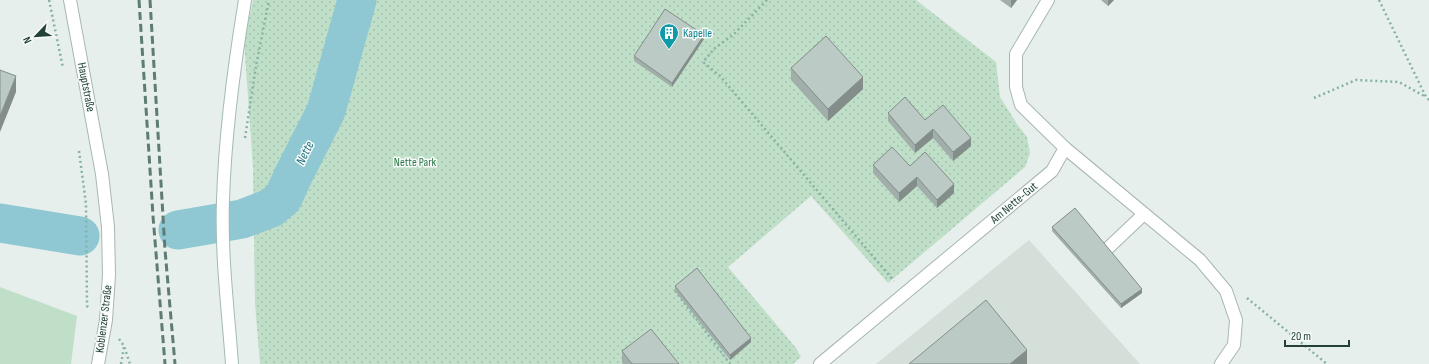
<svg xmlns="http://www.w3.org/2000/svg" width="1429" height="364" viewBox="0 0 1429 364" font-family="'Sofia Sans Condensed',sans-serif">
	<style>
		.built { fill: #d4dfda }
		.grass { fill: #bfdfc8 }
		.park { fill: url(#park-dots) }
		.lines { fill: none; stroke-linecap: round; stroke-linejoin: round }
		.river { stroke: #8fc8d3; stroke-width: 39 }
		.service-casing { stroke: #a8b7b2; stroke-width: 14 }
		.minor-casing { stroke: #a8b7b2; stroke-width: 14 }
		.tertiary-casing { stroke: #a8b7b2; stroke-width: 14 }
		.secondary-casing { stroke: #a4bab3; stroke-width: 14 }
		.path { stroke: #86b2a4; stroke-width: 2.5; stroke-dasharray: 2 3; stroke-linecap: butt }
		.service { stroke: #fff; stroke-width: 12 }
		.minor { stroke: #fff; stroke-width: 12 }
		.tertiary { stroke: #fff; stroke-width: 12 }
		.secondary { stroke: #fff; stroke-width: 12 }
		.rail { stroke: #5f7c74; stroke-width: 3; stroke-dasharray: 8 4; stroke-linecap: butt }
		.wall { fill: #a1aea9 }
		.shaded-wall { fill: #838d89 }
		.building { fill: #bbcac4; stroke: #838d89 }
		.labels { text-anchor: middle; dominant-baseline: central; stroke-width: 3; stroke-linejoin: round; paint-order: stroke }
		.culture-label { font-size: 12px; fill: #0d838f; stroke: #f7fbf9; text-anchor: start }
		.street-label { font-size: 12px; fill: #244139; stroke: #f7fbf9 }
		.park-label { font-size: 12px; fill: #2e784b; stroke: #f7fbf9 }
		.water-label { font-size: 13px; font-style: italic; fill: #1d6e7e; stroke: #f7fbf9 }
	</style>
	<defs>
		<pattern id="park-dots" width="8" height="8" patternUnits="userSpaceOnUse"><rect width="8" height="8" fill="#bfdfc8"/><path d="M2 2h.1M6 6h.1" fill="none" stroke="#a4c1ad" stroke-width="1.8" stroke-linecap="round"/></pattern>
	</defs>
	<rect width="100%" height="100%" fill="#e6efeb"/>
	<!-- built -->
	<path class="built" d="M 1029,240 L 1140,364 L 876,364 Z"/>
	<!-- grass -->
	<path class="grass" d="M 0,287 L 77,316 L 71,364 L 0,364 Z"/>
	<!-- park -->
	<path class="park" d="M 253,0 L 916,0 L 996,62 L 1000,97 L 1017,124 L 1027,137 L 1030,153 L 1025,167 L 888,283 L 811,196 L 728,267 L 796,348 L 801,357 L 793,364 L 260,364 L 255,304 L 253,167 L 244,41 Z"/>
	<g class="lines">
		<!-- river -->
		<path class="river" d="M 0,223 L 80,236
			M 178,230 L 242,219 L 271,208 L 283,198 L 293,176 L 326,111 L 357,0"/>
		<!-- service casing -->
		<g class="service-casing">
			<path id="service" d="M 1065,148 L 1200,260 L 1226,291 L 1236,320 L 1234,345 L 1221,364
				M 1106,250 L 1144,214"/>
		</g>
		<!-- minor casing -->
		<g class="minor-casing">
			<path id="minor" d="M 820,364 L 1052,171 L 1065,148 L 1021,105 L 1016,87 L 1016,54 L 1048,0"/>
		</g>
		<!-- tertiary casing -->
		<g class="tertiary-casing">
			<path id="tertiary" d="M 70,0 L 102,174 L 108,227 L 109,275 L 106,320 L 98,364"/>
		</g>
		<!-- secondary casing -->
		<g class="secondary-casing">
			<path id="secondary" d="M 232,364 C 228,309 221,255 223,200 C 225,133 234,66 245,0"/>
		</g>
		<!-- path -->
		<path class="path" d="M 49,0 L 63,68
			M 767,0 L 733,35 L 715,48 L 703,62 L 720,76 L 894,281
			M 1379,0 L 1426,97 L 1429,100
			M 1314,98 L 1356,80 L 1399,82 L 1426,97
			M 245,138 L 256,66 L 269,0
			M 79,151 L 86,204 L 87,306 L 90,308
			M 675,291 L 730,364
			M 1247,298 L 1327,364
			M 119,339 L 124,346 L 130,364
			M 121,364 L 124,347"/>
		<!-- service -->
		<use href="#service" class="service"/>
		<!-- minor -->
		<use href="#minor" class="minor"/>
		<!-- tertiary -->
		<use href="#tertiary" class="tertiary"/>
		<!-- secondary -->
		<use href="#secondary" class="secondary"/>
		<!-- rail -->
		<path class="rail" d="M 139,0 L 153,216 L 165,364
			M 150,0 L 165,250 L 175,364"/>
	</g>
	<!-- wall -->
	<path class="wall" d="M 1000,0 L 1017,0 L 1011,8 Z
		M 1101,0 L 1114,0 L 1108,6 Z
		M 704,39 L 672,87 L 634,61 L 634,56 Z
		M 791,68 L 863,89 L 828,121 L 791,80 Z
		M 888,113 L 925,120 L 971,146 L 953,161 L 933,138 L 915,153 L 888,121 Z
		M 873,165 L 910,166 L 954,193 L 937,208 L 917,186 L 899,202 L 873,173 Z
		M 1052,227 L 1142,293 L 1121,308 L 1052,231 Z
		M 675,286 L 751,342 L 730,360 L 675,291 Z
		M 622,351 L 679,364 L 623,364 L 622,363 Z"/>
	<!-- shaded-wall -->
	<path class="shaded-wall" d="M 1011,0 L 1017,0 L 1011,8 Z
		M 1108,0 L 1114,0 L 1108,6 Z
		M 704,35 L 704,39 L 672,87 L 672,83 Z
		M 16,76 L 16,92 L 0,132 L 0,116 Z
		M 863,77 L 863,89 L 828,121 L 828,109 Z
		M 933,129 L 933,138 L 915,153 L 915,145 Z
		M 971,138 L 971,146 L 953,161 L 953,152 Z
		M 917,177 L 917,186 L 899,202 L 899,193 Z
		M 954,184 L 954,193 L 937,208 L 937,200 Z
		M 1142,289 L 1142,293 L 1121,308 L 1121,304 Z
		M 751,338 L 751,342 L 730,360 L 730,355 Z
		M 1027,350 L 1027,364 L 1010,364 Z"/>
	<!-- building -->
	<path class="building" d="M 665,9 L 704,35 L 672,83 L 634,56 Z
		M 826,36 L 863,77 L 828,109 L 791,68 Z
		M 0,70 L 16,76 L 0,116 Z
		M 905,97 L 925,120 L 943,105 L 971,138 L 953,152 L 933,129 L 915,145 L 888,113 Z
		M 892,147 L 910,166 L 925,152 L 954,184 L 937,200 L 917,177 L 899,193 L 873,165 Z
		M 1075,208 L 1142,289 L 1121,304 L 1052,227 Z
		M 697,268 L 751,338 L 730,355 L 675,286 Z
		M 986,300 L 1027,350 L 1010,364 L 909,364 Z
		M 651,329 L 679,364 L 632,364 L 622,351 Z"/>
	<!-- icons -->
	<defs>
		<g id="building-pin" transform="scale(1)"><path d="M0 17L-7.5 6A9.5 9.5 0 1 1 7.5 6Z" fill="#0f9aa8" stroke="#f7fbf9"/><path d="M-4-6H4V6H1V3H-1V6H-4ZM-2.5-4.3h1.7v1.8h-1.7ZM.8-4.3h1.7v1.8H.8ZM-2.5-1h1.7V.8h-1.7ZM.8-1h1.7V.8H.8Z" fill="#fff"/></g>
	</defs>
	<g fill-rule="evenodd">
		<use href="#building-pin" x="669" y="33"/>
	</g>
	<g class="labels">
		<!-- culture labels -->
		<g class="culture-label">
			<text x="683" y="33">Kapelle</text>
		</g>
		<!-- street labels -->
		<g class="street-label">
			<text transform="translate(86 87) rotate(79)">Hauptstraße</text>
			<text transform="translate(1014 203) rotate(-40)">Am Nette-Gut</text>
			<text transform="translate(104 319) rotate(-83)">Koblenzer Straße</text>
		</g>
		<!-- park labels -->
		<g class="park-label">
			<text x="415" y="162">Nette Park</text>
		</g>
		<!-- water labels -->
		<g class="water-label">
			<text transform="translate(305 153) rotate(-64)">Nette</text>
		</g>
	</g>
	<!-- north arrow -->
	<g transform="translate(36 36) rotate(245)" stroke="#f7fbf9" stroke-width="3" paint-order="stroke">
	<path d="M0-3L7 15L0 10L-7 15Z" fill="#244139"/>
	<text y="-6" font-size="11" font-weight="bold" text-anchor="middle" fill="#244139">N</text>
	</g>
	<!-- scale -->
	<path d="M1285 340v6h64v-6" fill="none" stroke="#244139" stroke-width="2"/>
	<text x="1291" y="340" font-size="12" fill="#244139" stroke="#f7fbf9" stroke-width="3" paint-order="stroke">20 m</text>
</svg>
